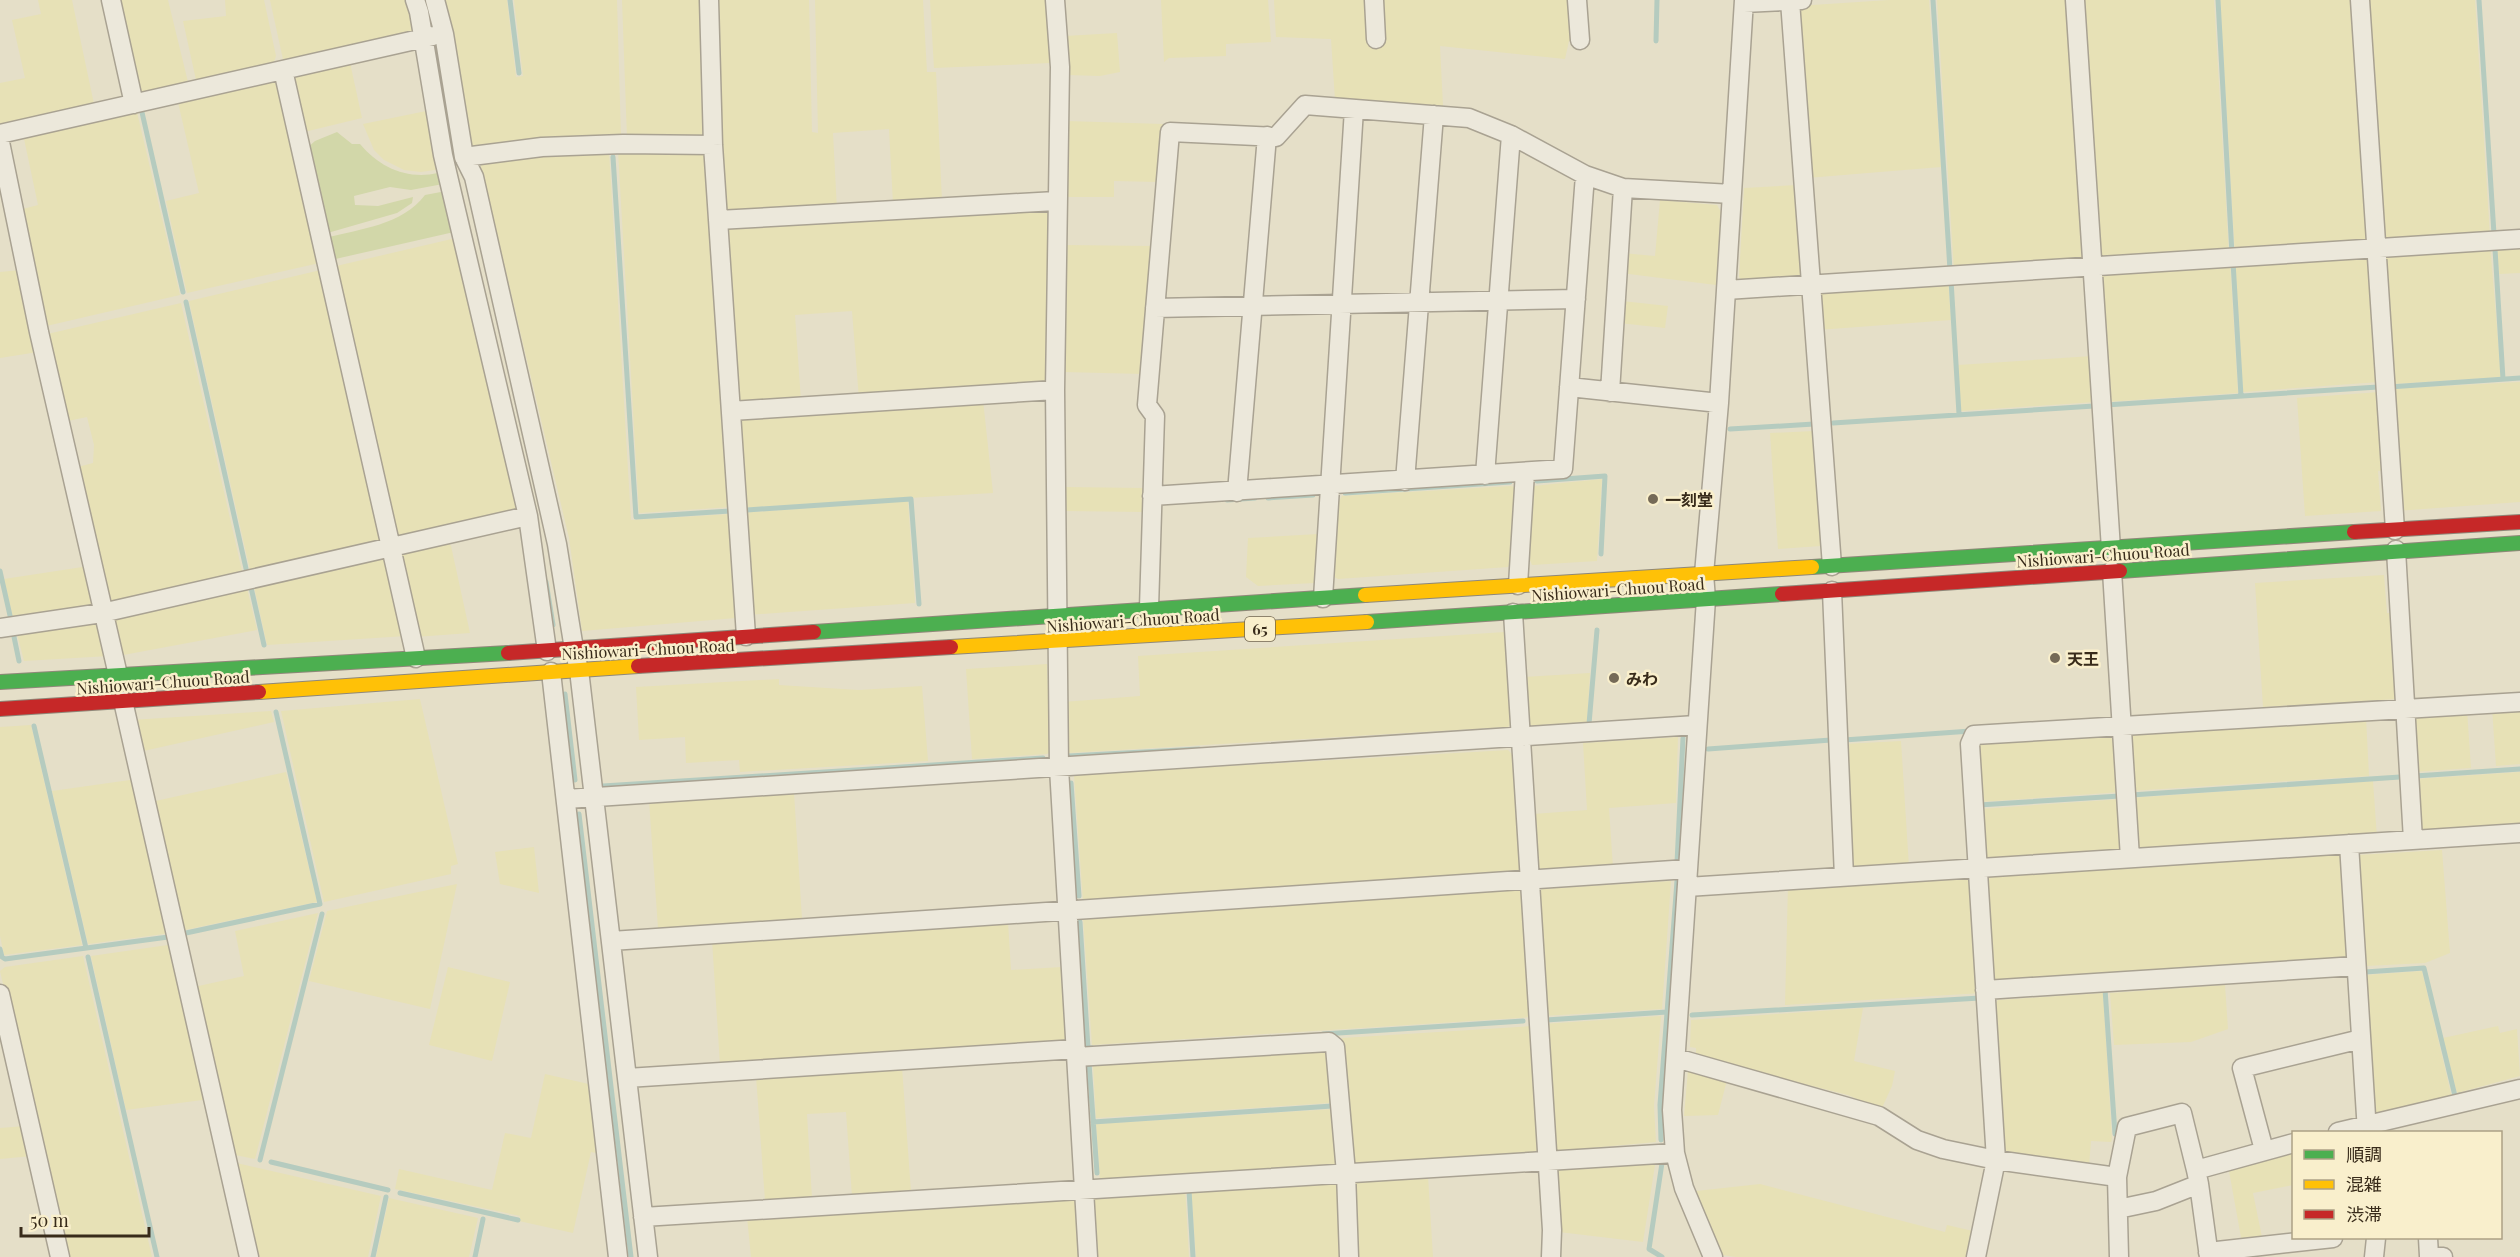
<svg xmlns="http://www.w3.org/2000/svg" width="2520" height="1257" viewBox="0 0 2520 1257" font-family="'Playfair Display','Noto Sans JP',serif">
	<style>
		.farmland { fill: #e7e1b6 }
		.green { fill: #d2d7a9 }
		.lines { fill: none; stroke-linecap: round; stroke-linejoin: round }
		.stream { stroke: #b5cbbf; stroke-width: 5 }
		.street-casing { stroke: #a9a292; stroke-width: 21 }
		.fast-casing { stroke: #8f8879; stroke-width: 16 }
		.slow-casing { stroke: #8f8879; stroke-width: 16 }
		.jam-casing { stroke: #8f8879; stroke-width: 16 }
		.street { stroke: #ece8db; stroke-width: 18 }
		.fast { stroke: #4caf50; stroke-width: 14 }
		.slow { stroke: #ffc107; stroke-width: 14 }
		.jam { stroke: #c62828; stroke-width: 14 }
		.poi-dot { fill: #756a57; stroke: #f9efcc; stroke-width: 2 }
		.labels { text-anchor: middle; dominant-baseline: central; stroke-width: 5; stroke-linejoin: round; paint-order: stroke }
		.shield { fill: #f9efcc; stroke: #72664f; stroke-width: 1.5 }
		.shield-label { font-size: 15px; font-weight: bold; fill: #382b1a }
		.poi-label { font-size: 16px; font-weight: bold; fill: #382b1a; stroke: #f9efcc; text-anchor: start }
		.street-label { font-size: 16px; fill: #382b1a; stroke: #f9efcc }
	</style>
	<rect width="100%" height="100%" fill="#e5dfc8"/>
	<!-- farmland -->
	<path class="farmland" d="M 38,0 L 72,0 L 94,104 L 0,125 L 0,83 L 25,78 L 12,20 L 41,14 Z
		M 118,0 L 168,0 L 188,82 L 139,94 Z
		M 225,0 L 264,0 L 276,56 L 274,62 L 196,80 L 183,21 L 226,16 Z
		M 270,0 L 408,0 L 417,36 L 284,64 Z
		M 444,0 L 507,0 L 516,77 L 523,76 L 514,0 L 617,0 L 621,137 L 471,148 Z
		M 622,0 L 706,0 L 710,139 L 627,138 Z
		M 715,0 L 809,0 L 812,132 L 818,133 L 815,0 L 923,0 L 927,72 L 936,72 L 942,201 L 893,204 L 889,129 L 833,133 L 837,210 L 723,212 Z
		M 930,0 L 1046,0 L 1050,63 L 934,68 Z
		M 1161,0 L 1268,0 L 1271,42 L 1226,44 L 1226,56 L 1169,58 L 1164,62 Z
		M 1274,0 L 1575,0 L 1577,41 L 1569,41 L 1565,59 L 1440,46 L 1443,106 L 1335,100 L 1331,39 L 1276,37 Z
		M 1889,0 L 1929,0 L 1941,167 L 1807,178 L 1797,6 Z
		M 1937,0 L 2071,0 L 2086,256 L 2080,263 L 1954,271 Z
		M 2078,0 L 2214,0 L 2229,255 L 2103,264 L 2094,257 Z
		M 2220,0 L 2355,0 L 2370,240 L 2235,255 Z
		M 2364,0 L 2475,0 L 2490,236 L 2384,245 Z
		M 1117,33 L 1120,72 L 1100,76 L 1067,75 L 1065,36 Z
		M 349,58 L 362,118 L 300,133 L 289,72 Z
		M 281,75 L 324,262 L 187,293 L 166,201 L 199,193 L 177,98 Z
		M 136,108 L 180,295 L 42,327 L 19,210 L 38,205 L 23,134 Z
		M 431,110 L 441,169 L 421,172 L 404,170 L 384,160 L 374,150 L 363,124 Z
		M 1066,121 L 1163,124 L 1158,182 L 1114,181 L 1114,197 L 1064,197 Z
		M 609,151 L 631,520 L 731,514 L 736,618 L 582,631 L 569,538 L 480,162 L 542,154 Z
		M 618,151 L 705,153 L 731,507 L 639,513 Z
		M 1797,185 L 1805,279 L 1746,284 L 1739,277 L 1744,188 Z
		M 1660,200 L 1717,205 L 1721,212 L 1716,285 L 1621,273 L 1622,253 L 1655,256 Z
		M 1049,209 L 1051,382 L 859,399 L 852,311 L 795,315 L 801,401 L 740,405 L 735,401 L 724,232 L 728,228 Z
		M 456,238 L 519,508 L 514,514 L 396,543 L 332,267 Z
		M 2520,242 L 2520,273 L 2499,274 L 2496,244 Z
		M 2490,244 L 2501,377 L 2393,384 L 2385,252 Z
		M 1064,245 L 1154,246 L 1144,374 L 1063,372 Z
		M 2371,258 L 2379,382 L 2243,392 L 2235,262 Z
		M 2230,262 L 2238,393 L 2105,402 L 2096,276 L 2103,271 Z
		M 325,269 L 385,539 L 250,570 L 189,301 Z
		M 21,270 L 38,352 L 0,358 L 0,272 Z
		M 1948,280 L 1951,320 L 1818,330 L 1820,289 Z
		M 1622,301 L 1668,306 L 1665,328 L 1619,323 Z
		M 181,303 L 242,571 L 105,603 L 74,468 L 93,463 L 94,445 L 87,417 L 63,422 L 43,335 Z
		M 2092,356 L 2095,402 L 1961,411 L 1958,365 Z
		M 2520,382 L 2520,502 L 2396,511 L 2388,389 Z
		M 2380,392 L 2385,470 L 2378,471 L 2381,511 L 2305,516 L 2297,398 Z
		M 983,400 L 993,493 L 740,508 L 740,416 Z
		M 1814,431 L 1821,546 L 1778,549 L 1770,433 Z
		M 1602,479 L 1597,561 L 1532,565 L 1529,558 L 1533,486 Z
		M 1511,486 L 1517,488 L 1512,561 L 1508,567 L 1338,579 L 1334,577 L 1339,501 L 1342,496 Z
		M 1063,487 L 1145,488 L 1145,512 L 1063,511 Z
		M 908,501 L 915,603 L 748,615 L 740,513 Z
		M 1318,534 L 1315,583 L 1258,586 L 1246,577 L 1248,538 Z
		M 444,538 L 451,546 L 470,633 L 415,637 L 397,549 Z
		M 385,552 L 406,636 L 267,645 L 253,582 Z
		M 89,566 L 98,606 L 13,618 L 4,579 Z
		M 2384,575 L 2387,613 L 2393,613 L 2398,699 L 2263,707 L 2255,583 Z
		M 246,584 L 257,630 L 118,656 L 109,615 Z
		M 97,618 L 109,656 L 24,661 L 16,630 Z
		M 1505,632 L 1512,723 L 1508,727 L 1067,753 L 1063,702 L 1140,696 L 1138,656 Z
		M 1047,664 L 1051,751 L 1047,754 L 972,759 L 966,669 Z
		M 1590,673 L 1587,722 L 1527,726 L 1524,677 Z
		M 779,679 L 779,685 L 859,690 L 922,686 L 928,761 L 740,772 L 739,760 L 686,763 L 685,737 L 639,740 L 636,687 Z
		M 420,699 L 458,864 L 451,866 L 451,874 L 324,902 L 281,711 Z
		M 2520,706 L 2520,764 L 2496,766 L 2492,708 Z
		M 2467,710 L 2471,768 L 2414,772 L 2411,717 Z
		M 271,711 L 274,722 L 139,752 L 131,720 Z
		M 2366,717 L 2369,776 L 2129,791 L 2130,732 Z
		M 31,725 L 82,945 L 4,955 L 0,936 L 0,727 Z
		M 2114,733 L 2121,792 L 1979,802 L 1979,741 Z
		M 1678,737 L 1676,803 L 1609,808 L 1613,868 L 1544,874 L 1537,867 L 1533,814 L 1587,810 L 1583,743 Z
		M 1901,741 L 1909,867 L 1856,871 L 1851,863 L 1843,744 Z
		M 1508,750 L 1514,756 L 1522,871 L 1518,875 L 1083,901 L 1074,775 Z
		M 286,772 L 317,902 L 180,931 L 151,802 Z
		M 2520,772 L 2520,828 L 2424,835 L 2418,830 L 2415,779 Z
		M 137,779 L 171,933 L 88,944 L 52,791 Z
		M 2373,781 L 2377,838 L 2141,854 L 2133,847 L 2130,798 Z
		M 794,793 L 802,919 L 658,928 L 649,801 Z
		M 2122,799 L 2125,848 L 2118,855 L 1983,859 L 1979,809 Z
		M 534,847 L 539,893 L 500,884 L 495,852 Z
		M 2442,850 L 2450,953 L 2425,963 L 2366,966 L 2358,855 Z
		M 2341,851 L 2351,958 L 2346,963 L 1991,981 L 1985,881 L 1991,874 Z
		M 1969,875 L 1975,883 L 1982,993 L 1785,1005 L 1788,885 Z
		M 1671,881 L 1662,1009 L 1543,1016 L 1538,895 L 1542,889 Z
		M 457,884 L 430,1009 L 309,981 L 327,911 Z
		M 1523,890 L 1532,1017 L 1092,1045 L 1083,918 Z
		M 318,913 L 255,1159 L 230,1154 L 194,987 L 244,976 L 235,931 Z
		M 1008,922 L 1011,970 L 1062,967 L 1066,1041 L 720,1065 L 712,940 Z
		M 175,944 L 210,1099 L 126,1110 L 91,956 Z
		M 83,956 L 152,1257 L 67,1257 L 0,971 L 5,967 Z
		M 448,967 L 510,982 L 492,1061 L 429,1045 Z
		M 2422,971 L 2452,1098 L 2375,1117 L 2366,975 Z
		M 2225,985 L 2228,1029 L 2191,1042 L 2114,1045 L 2110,993 Z
		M 2103,993 L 2112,1139 L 2111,1142 L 2091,1141 L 2089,1166 L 2006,1155 L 2000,1147 L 1993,1007 L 1998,1000 Z
		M 1863,1008 L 1854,1061 L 1895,1071 L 1892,1086 L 1881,1110 L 1848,1095 L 1696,1057 L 1696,1048 L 1690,1047 L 1691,1020 Z
		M 1661,1016 L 1654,1106 L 1656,1142 L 1557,1151 L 1552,1145 L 1543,1024 Z
		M 1532,1026 L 1539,1147 L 1534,1154 L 1351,1167 L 1342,1038 Z
		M 2498,1026 L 2500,1033 L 2517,1029 L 2520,1076 L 2457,1093 L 2443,1038 Z
		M 1326,1050 L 1330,1103 L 1096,1118 L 1093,1065 Z
		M 902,1067 L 911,1192 L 852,1196 L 846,1112 L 807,1114 L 812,1198 L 765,1201 L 756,1076 Z
		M 1688,1070 L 1728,1076 L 1718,1115 L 1684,1116 Z
		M 545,1074 L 593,1085 L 600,1144 L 596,1153 L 591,1152 L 573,1233 L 519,1221 L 520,1216 L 395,1189 L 399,1169 L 492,1190 L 505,1133 L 531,1138 Z
		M 1334,1109 L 1338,1162 L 1334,1167 L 1100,1181 L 1096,1124 Z
		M 25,1126 L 32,1156 L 0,1159 L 0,1128 Z
		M 2293,1149 L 2293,1185 L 2253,1193 L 2263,1242 L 2242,1243 L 2229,1171 L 2255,1159 Z
		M 1652,1161 L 1655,1165 L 1643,1242 L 1559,1232 L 1555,1172 L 1559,1166 Z
		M 232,1162 L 381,1196 L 368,1257 L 253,1257 Z
		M 1428,1176 L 1433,1257 L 1357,1257 L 1352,1184 L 1357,1180 Z
		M 1333,1179 L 1338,1184 L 1342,1257 L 1196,1257 L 1191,1187 Z
		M 1760,1184 L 1945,1232 L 1947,1225 L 1973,1231 L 1968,1257 L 1736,1257 L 1723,1255 L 1696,1191 Z
		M 1185,1187 L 1189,1257 L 1098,1257 L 1094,1198 Z
		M 1074,1196 L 1079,1201 L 1082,1257 L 751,1257 L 747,1217 Z
		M 389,1198 L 478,1218 L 469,1257 L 376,1257 Z"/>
	<!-- green -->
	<path class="green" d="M 337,132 L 352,144 L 360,144 C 380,168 408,180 438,173 L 443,184 L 411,190 L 390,187 L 354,196 L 355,205 L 378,206 L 413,197 L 412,203 L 397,213 L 324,234 L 305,150 L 315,141 Z
		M 446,191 L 454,232 L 331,260 L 326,238 C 359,229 403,225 425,195 Z"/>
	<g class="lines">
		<!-- stream -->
		<path class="stream" d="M 510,0 L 519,73
			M 1933,0 L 1950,270
			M 2218,0 L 2232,254
			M 2479,0 L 2494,234
			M 1656,41 L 1657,0
			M 434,43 L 451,148
			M 141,108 L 183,292
			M 613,157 L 636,517 L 730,511
			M 2495,249 L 2503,379
			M 2233,262 L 2241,396
			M 1951,280 L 1959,414
			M 186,302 L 247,573
			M 2389,387 L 2520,378
			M 2106,405 L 2378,387
			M 1833,423 L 2094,406
			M 1730,429 L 1814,424
			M 1537,481 L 1605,476 L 1601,554
			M 1345,493 L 1510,482
			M 1268,498 L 1313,495
			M 1227,500 L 1255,498
			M 747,510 L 911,499 L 919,604
			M 0,571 L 11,620
			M 546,582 L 553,625
			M 250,583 L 264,645
			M 13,632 L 19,661
			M 565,694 L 575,780
			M 1589,724 L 1597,630
			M 34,726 L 86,948
			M 1844,740 L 1971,731
			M 1708,749 L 1831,740
			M 1069,756 L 1199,749
			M 2415,776 L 2520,769
			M 1071,783 L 1079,896
			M 603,786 L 1043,758
			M 2131,795 L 2400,777
			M 1979,805 L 2120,796
			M 579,814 L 631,1257
			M 1677,863 L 1683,738
			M 1080,922 L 1088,1048 L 1092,1048
			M 186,933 L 320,904 L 276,712
			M 0,949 L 2,957 L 5,959 L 168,937
			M 88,957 L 157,1257
			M 2365,972 L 2424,968 L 2455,1096 L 2460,1095
			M 2105,989 L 2115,1134
			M 1692,1015 L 1980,998 L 1980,1000
			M 1546,1020 L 1667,1012
			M 1323,1034 L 1523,1021
			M 1089,1063 L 1097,1173
			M 1093,1122 L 1332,1106 L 1332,1101
			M 1661,1140 L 1660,1105 L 1677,881
			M 260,1160 L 322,914
			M 271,1162 L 388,1190
			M 1189,1190 L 1193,1257
			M 400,1193 L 518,1220
			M 373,1257 L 386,1197
			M 475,1257 L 483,1219
			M 1662,1257 L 1649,1249 L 1662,1163"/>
		<!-- street casing -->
		<g class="street-casing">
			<path id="street" d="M 111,0 L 134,104
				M 415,0 L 419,12 L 443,155 L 528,516 L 547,651
				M 435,0 L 444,34 L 464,157 L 474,177 L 557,544 L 574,649 L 579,670 L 648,1257
				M 709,0 L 713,145 L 746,636
				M 1055,0 L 1060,67 L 1055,390 L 1059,768 L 1088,1257
				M 1374,0 L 1376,39
				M 1577,0 L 1580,40
				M 2075,0 L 2111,549
				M 2360,0 L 2395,530
				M 1790,1 L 1832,566
				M 1744,3 L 1802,0
				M 283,70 L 416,658
				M 0,134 L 433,36
				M 0,142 L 39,332 L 118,675
				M 464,157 L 542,147 L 623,144 L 713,145
				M 718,220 L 1056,201
				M 1726,290 L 2520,239
				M 1155,308 L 1576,299
				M 1569,387 L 1719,403
				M 1610,392 L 1623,188
				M 731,411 L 1055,390
				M 1485,475 L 1511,135
				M 1405,481 L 1434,115
				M 1237,492 L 1267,136
				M 1152,496 L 1563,469 L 1585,175
				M 2396,550 L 2413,840
				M 2112,571 L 2130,858
				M 1518,585 L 1525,472
				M 1832,591 L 1844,877
				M 1323,598 L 1354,109
				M 1149,608 L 1155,416 L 1147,405 L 1170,132 L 1276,137 L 1305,105 L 1469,118 L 1511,135 L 1585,175 L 1623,188 L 1732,194
				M 1513,613 L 1552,1230 L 1551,1257
				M 0,628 L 102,613 L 528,516
				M 551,672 L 618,1257
				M 123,701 L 249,1257
				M 566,799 L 1696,725
				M 2349,844 L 2367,1132
				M 1687,887 L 2520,833
				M 611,941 L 1688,869
				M 1985,990 L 2356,966
				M 0,994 L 60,1257
				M 1076,1057 L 1329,1042 L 1335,1047 L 1346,1173 L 1349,1257
				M 1676,1058 L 1879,1116 L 1917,1140 L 1943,1149 L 1996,1160 L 2117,1177
				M 627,1078 L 1076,1049
				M 2338,1132 L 2520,1089
				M 2264,1150 L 2242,1068 L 2361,1039
				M 2199,1184 L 2209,1257
				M 2118,1209 L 2156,1201 L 2199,1184 L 2196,1170
				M 643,1217 L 1675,1153
				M 2428,1238 L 2429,1256 L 2443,1257
				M 2208,1252 L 2333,1238
				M 1713,1257 L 1684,1188 L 1675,1153 L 1672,1110 L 1706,599 L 1704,574 L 1719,403 L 1744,0
				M 1976,1257 L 1996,1160 L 1970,744 L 1974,735 L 2520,702
				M 2119,1257 L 2117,1177 L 2127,1127 L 2182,1113 L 2196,1170 L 2294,1143
				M 2374,1257 L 2376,1238"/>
		</g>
		<!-- fast casing -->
		<g class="fast-casing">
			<path id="fast" d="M 1812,567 L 2354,532
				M 2120,571 L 2520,543
				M 1367,622 L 1782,594
				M 814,632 L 1365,595
				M 0,682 L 508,653"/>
		</g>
		<!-- slow casing -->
		<g class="slow-casing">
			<path id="slow" d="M 1365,595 L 1812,567
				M 951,647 L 1367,622
				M 259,692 L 638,666"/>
		</g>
		<!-- jam casing -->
		<g class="jam-casing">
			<path id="jam" d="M 2354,532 L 2520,522
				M 1782,594 L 2120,571
				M 508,653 L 814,632
				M 638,666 L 951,647
				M 0,709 L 259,692"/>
		</g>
		<!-- street -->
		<use href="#street" class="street"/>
		<!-- fast -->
		<use href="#fast" class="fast"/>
		<!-- slow -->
		<use href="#slow" class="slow"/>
		<!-- jam -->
		<use href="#jam" class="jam"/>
	</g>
	<!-- markers -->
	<g class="poi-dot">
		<circle cx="1653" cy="499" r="6"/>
		<circle cx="2055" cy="658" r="6"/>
		<circle cx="1614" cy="678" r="6"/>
	</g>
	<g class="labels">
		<!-- shield labels -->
		<rect class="shield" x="1245" y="617" width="30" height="24" rx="4.5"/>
		<g class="shield-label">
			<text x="1260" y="629">65</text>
		</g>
		<!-- poi labels -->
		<g class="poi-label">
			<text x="1665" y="499">一刻堂</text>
			<text x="2067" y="658">天王</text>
			<text x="1626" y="678">みわ</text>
		</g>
		<!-- street labels -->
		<g class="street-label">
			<text transform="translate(2103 555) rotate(-4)">Nishiowari-Chuou Road</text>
			<text transform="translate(1618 589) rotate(-4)">Nishiowari-Chuou Road</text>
			<text transform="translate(1133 620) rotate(-4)">Nishiowari-Chuou Road</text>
			<text transform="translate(648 649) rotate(-3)">Nishiowari-Chuou Road</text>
			<text transform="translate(163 682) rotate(-4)">Nishiowari-Chuou Road</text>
		</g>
	</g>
	<!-- legend -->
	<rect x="2292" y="1131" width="210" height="108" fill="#f9efcc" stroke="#aca185" stroke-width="1.5"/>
	<rect x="2304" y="1150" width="30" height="9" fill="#4caf50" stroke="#aca185" stroke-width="1.5"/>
	<text x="2346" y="1161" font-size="18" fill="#382b1a">順調</text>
	<rect x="2304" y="1180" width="30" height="9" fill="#ffc107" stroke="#aca185" stroke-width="1.5"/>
	<text x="2346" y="1191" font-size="18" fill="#382b1a">混雑</text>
	<rect x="2304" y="1210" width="30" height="9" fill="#c62828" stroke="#aca185" stroke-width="1.5"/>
	<text x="2346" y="1221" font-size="18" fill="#382b1a">渋滞</text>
	<!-- scale -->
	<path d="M21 1227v9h128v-9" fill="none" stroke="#382b1a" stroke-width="3"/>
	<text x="30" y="1227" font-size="18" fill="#382b1a" stroke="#f9efcc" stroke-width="4.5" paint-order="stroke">50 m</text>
</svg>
